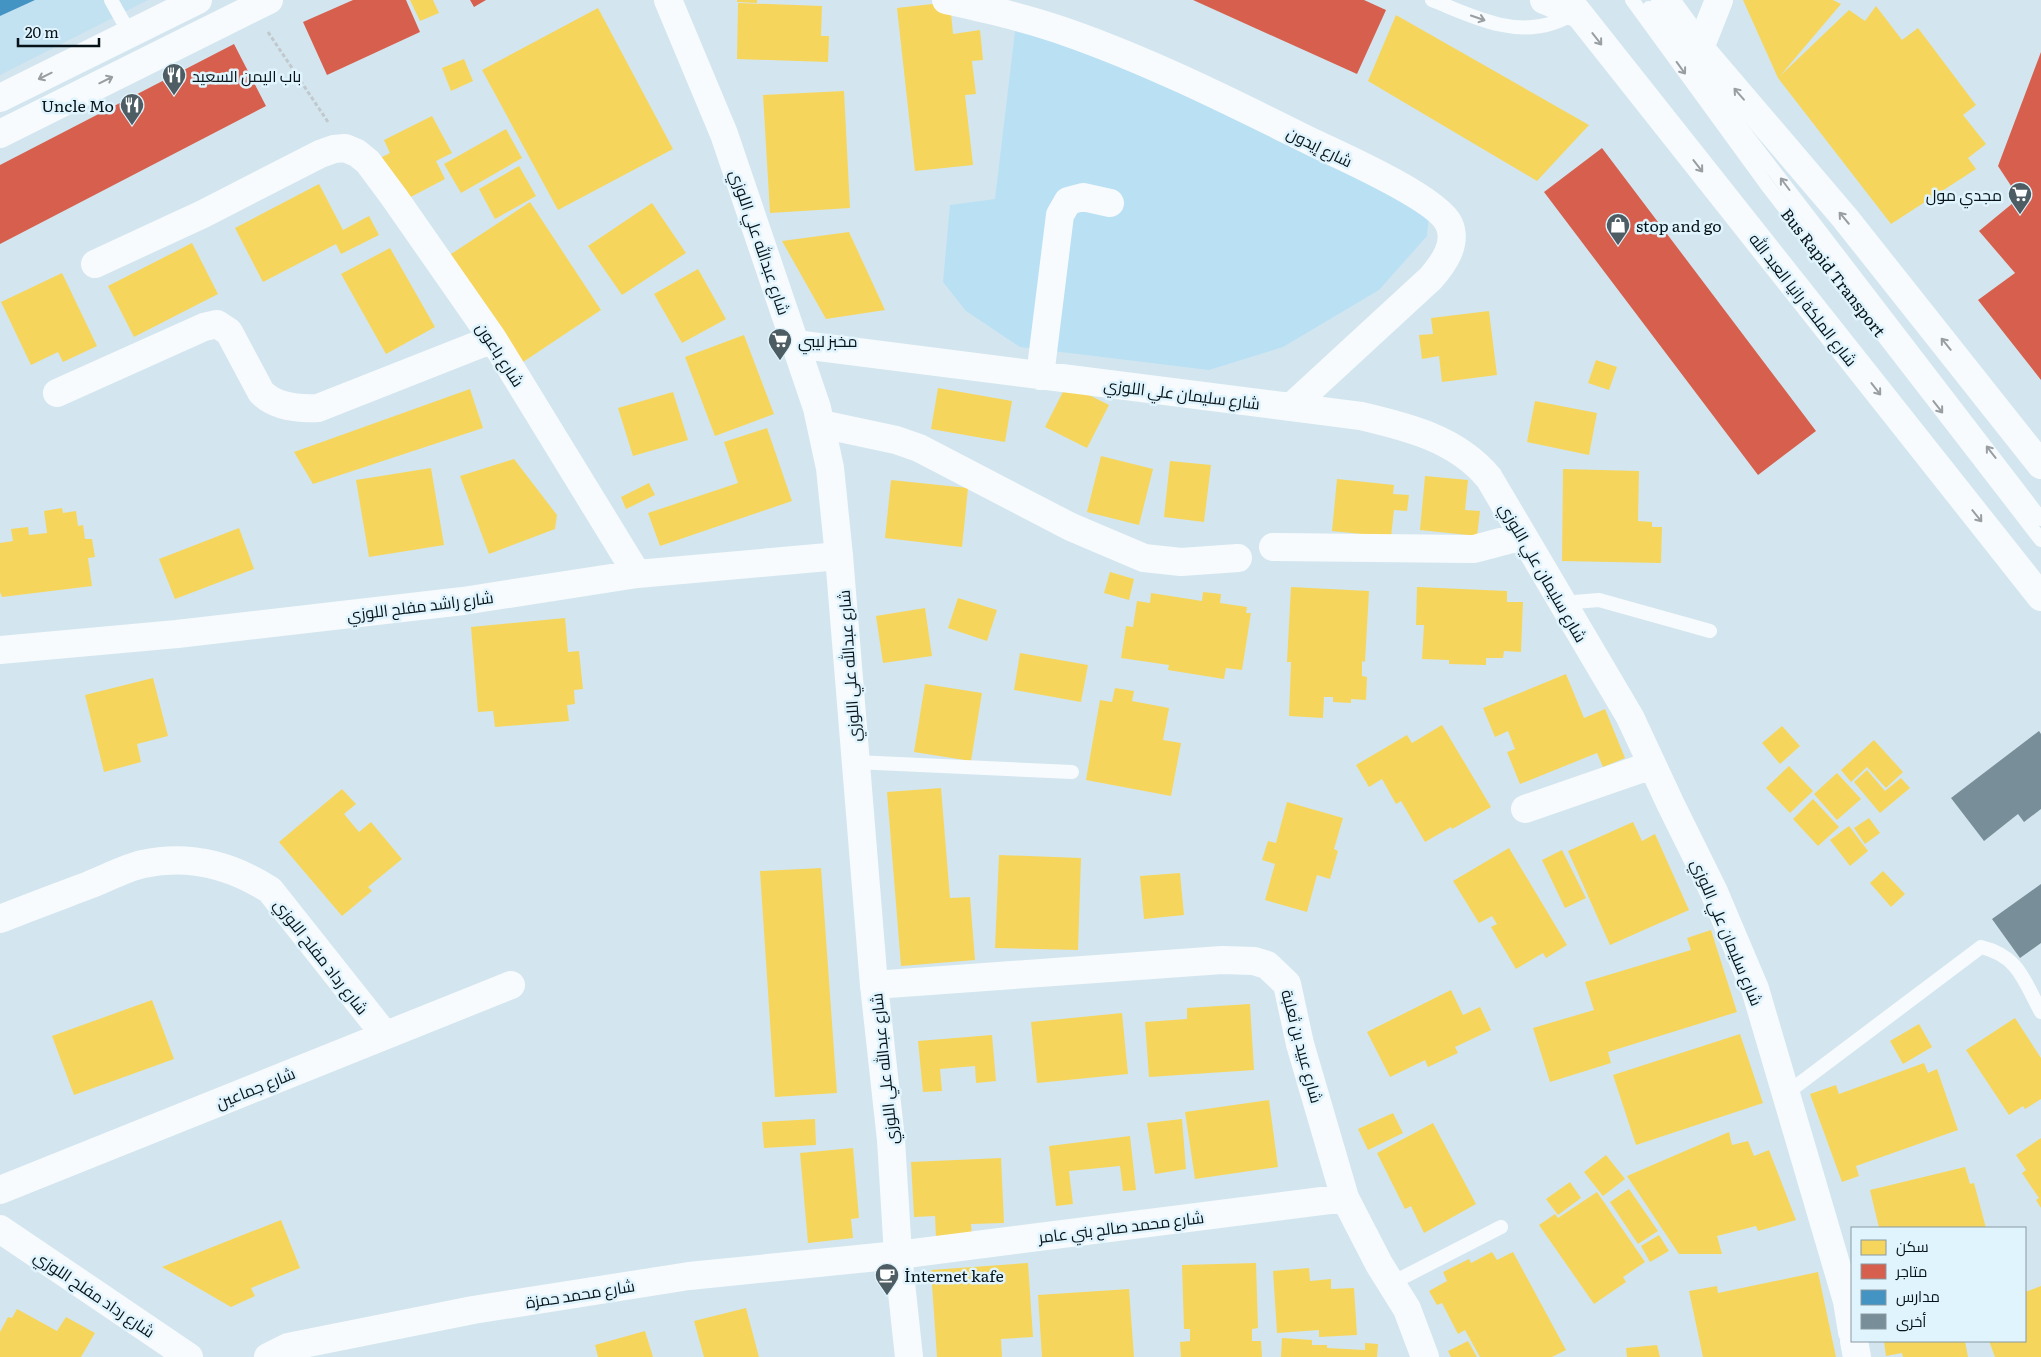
<svg xmlns="http://www.w3.org/2000/svg" width="2041" height="1357" viewBox="0 0 2041 1357" font-family="Literata,Cairo,serif">
	<style>
		.built { fill: #c2e1f1 }
		.green { fill: #bae0f4 }
		.homes { fill: #f6d55c }
		.shops { fill: #d6604d }
		.schools { fill: #4393c3 }
		.building { fill: #788e98 }
		.lines { fill: none; stroke-linecap: round; stroke-linejoin: round }
		.path { stroke: #c2c8cc; stroke-width: 3; stroke-dasharray: 4 2.5; stroke-linecap: butt }
		.service { stroke: #f8fbfd; stroke-width: 14 }
		.minor { stroke: #f8fbfd; stroke-width: 28 }
		.tertiary { stroke: #f8fbfd; stroke-width: 28 }
		.primary { stroke: #f8fbfd; stroke-width: 28 }
		.oneway { stroke: #989ea1 }
		.labels { text-anchor: middle; dominant-baseline: central; stroke-width: 5; stroke-linejoin: round; paint-order: stroke }
		.poi-label { font-size: 16px; fill: #071318; stroke: #e0f4fe; text-anchor: start }
		.street-label { font-size: 16px; fill: #071318; stroke: #e0f4fe }
	</style>
	<rect width="100%" height="100%" fill="#d3e6ef"/>
	<!-- built -->
	<path class="built" d="M 0,0 L 148,0 L 0,75 Z"/>
	<!-- green -->
	<path class="green" d="M 1016,23 L 1178,84 L 1429,215 L 1427,236 L 1379,290 L 1283,347 L 1209,370 L 1020,347 L 966,311 L 943,282 L 950,205 L 995,199 Z"/>
	<!-- homes -->
	<path class="homes" d="M 410,0 L 433,0 L 439,13 L 420,21 Z
		M 737,0 L 757,0 L 757,3 L 737,2 Z
		M 1743,0 L 1833,0 L 1841,4 L 1780,76 L 1849,10 L 1865,21 L 1876,6 L 1902,40 L 1918,28 L 1976,105 L 1963,115 L 1986,144 L 1968,158 L 1976,169 L 1891,224 L 1778,78 Z
		M 950,2 L 953,34 L 980,30 L 983,60 L 972,61 L 976,94 L 965,95 L 973,165 L 915,171 L 897,8 Z
		M 738,3 L 822,6 L 821,36 L 829,36 L 828,62 L 737,59 Z
		M 598,8 L 673,149 L 558,210 L 482,70 Z
		M 1396,15 L 1589,125 L 1537,181 L 1368,81 Z
		M 464,59 L 473,81 L 451,91 L 442,68 Z
		M 844,91 L 850,208 L 770,213 L 763,95 Z
		M 432,116 L 452,153 L 436,161 L 445,179 L 403,201 L 380,158 L 390,153 L 384,140 Z
		M 506,129 L 522,158 L 461,193 L 444,164 Z
		M 519,166 L 536,196 L 495,219 L 479,189 Z
		M 319,184 L 343,230 L 369,216 L 379,235 L 341,254 L 336,244 L 263,282 L 235,228 Z
		M 530,202 L 601,310 L 517,366 L 445,258 Z
		M 652,203 L 686,253 L 622,295 L 588,246 Z
		M 849,232 L 885,310 L 826,319 L 782,241 Z
		M 192,243 L 218,294 L 134,337 L 108,286 Z
		M 390,248 L 435,327 L 386,354 L 341,274 Z
		M 698,269 L 726,319 L 682,343 L 654,294 Z
		M 62,273 L 97,346 L 63,362 L 58,352 L 31,365 L 1,302 Z
		M 1489,311 L 1497,375 L 1442,382 L 1439,356 L 1422,359 L 1419,335 L 1433,334 L 1431,318 Z
		M 744,335 L 774,414 L 715,436 L 685,357 Z
		M 1596,360 L 1617,367 L 1609,390 L 1588,383 Z
		M 1067,384 L 1109,405 L 1087,448 L 1045,427 Z
		M 938,388 L 1012,401 L 1005,442 L 931,429 Z
		M 470,389 L 483,428 L 313,484 L 294,452 Z
		M 673,392 L 688,440 L 633,456 L 618,408 Z
		M 1535,401 L 1597,413 L 1589,455 L 1527,442 Z
		M 767,428 L 792,501 L 660,546 L 648,513 L 738,483 L 724,442 Z
		M 1101,456 L 1153,469 L 1139,525 L 1087,512 Z
		M 514,459 L 557,515 L 555,529 L 489,554 L 460,476 Z
		M 1170,461 L 1211,465 L 1204,522 L 1164,517 Z
		M 431,468 L 444,545 L 369,557 L 356,480 Z
		M 1563,469 L 1639,471 L 1638,521 L 1652,522 L 1652,527 L 1662,527 L 1661,563 L 1562,561 Z
		M 1425,476 L 1468,480 L 1465,510 L 1480,511 L 1477,536 L 1420,530 Z
		M 1337,479 L 1394,485 L 1393,494 L 1409,495 L 1407,511 L 1394,510 L 1391,537 L 1332,531 Z
		M 891,480 L 968,488 L 962,547 L 885,538 Z
		M 649,483 L 655,495 L 626,509 L 621,497 Z
		M 62,508 L 63,513 L 76,511 L 78,526 L 83,525 L 85,539 L 92,539 L 95,557 L 88,558 L 92,586 L 2,597 L 0,592 L 0,543 L 13,541 L 11,529 L 28,527 L 29,535 L 47,533 L 44,511 Z
		M 239,528 L 254,569 L 175,599 L 159,559 Z
		M 1110,572 L 1134,579 L 1129,600 L 1104,593 Z
		M 1291,587 L 1369,591 L 1365,662 L 1362,661 L 1362,676 L 1367,677 L 1366,700 L 1351,699 L 1351,703 L 1333,702 L 1333,697 L 1324,697 L 1323,718 L 1289,716 L 1291,662 L 1287,662 Z
		M 1417,587 L 1507,591 L 1507,602 L 1523,602 L 1521,652 L 1504,651 L 1503,658 L 1486,658 L 1486,665 L 1449,664 L 1449,660 L 1422,659 L 1424,625 L 1416,625 Z
		M 1203,592 L 1221,594 L 1220,603 L 1247,607 L 1246,613 L 1251,613 L 1242,670 L 1226,668 L 1224,679 L 1168,670 L 1169,665 L 1121,658 L 1126,626 L 1133,627 L 1137,601 L 1150,603 L 1151,593 L 1202,601 Z
		M 958,598 L 997,610 L 987,641 L 948,628 Z
		M 925,608 L 932,656 L 883,663 L 876,616 Z
		M 565,618 L 568,652 L 579,651 L 583,689 L 574,690 L 575,704 L 567,705 L 569,721 L 495,727 L 493,711 L 478,712 L 471,627 Z
		M 1020,653 L 1088,665 L 1081,702 L 1014,690 Z
		M 1566,674 L 1584,718 L 1605,709 L 1625,758 L 1603,767 L 1597,753 L 1520,784 L 1507,752 L 1515,749 L 1508,731 L 1495,737 L 1483,708 Z
		M 153,678 L 168,736 L 137,744 L 141,762 L 104,772 L 85,695 Z
		M 925,684 L 982,693 L 971,761 L 914,752 Z
		M 1115,688 L 1134,691 L 1132,701 L 1169,708 L 1163,740 L 1181,743 L 1171,796 L 1086,780 L 1100,700 L 1112,702 Z
		M 1442,725 L 1491,807 L 1452,829 L 1451,827 L 1425,842 L 1401,801 L 1396,804 L 1382,779 L 1369,787 L 1356,765 L 1407,735 L 1412,743 Z
		M 1782,726 L 1800,746 L 1780,764 L 1762,743 Z
		M 1874,740 L 1903,772 L 1886,788 L 1867,767 L 1851,782 L 1841,770 Z
		M 1789,766 L 1813,791 L 1790,813 L 1766,788 Z
		M 1867,770 L 1885,791 L 1901,778 L 1910,788 L 1880,813 L 1854,782 Z
		M 1837,773 L 1861,799 L 1837,820 L 1814,794 Z
		M 941,788 L 950,898 L 970,897 L 975,960 L 901,966 L 887,792 Z
		M 342,789 L 356,804 L 344,814 L 359,832 L 371,822 L 402,859 L 368,887 L 372,891 L 342,916 L 279,842 Z
		M 1813,799 L 1839,827 L 1818,846 L 1793,819 Z
		M 1287,802 L 1343,818 L 1334,849 L 1338,851 L 1330,879 L 1317,875 L 1307,912 L 1265,900 L 1275,864 L 1262,860 L 1268,841 L 1276,843 Z
		M 1869,818 L 1880,833 L 1865,844 L 1854,828 Z
		M 1633,822 L 1642,841 L 1655,834 L 1689,910 L 1610,945 L 1568,851 Z
		M 1849,826 L 1868,851 L 1850,866 L 1830,840 Z
		M 1509,848 L 1567,945 L 1546,958 L 1543,953 L 1516,969 L 1491,927 L 1497,924 L 1492,916 L 1479,923 L 1453,881 Z
		M 1562,850 L 1586,898 L 1565,908 L 1542,860 Z
		M 999,855 L 1081,858 L 1078,950 L 995,948 Z
		M 821,868 L 837,1093 L 775,1097 L 760,871 Z
		M 1883,871 L 1905,894 L 1891,907 L 1870,883 Z
		M 1180,873 L 1184,915 L 1144,919 L 1140,876 Z
		M 1711,930 L 1737,1012 L 1608,1052 L 1611,1063 L 1550,1082 L 1533,1028 L 1594,1010 L 1585,982 L 1691,950 L 1687,938 Z
		M 1451,990 L 1463,1015 L 1480,1007 L 1491,1030 L 1455,1047 L 1458,1053 L 1428,1067 L 1425,1060 L 1390,1077 L 1367,1032 Z
		M 152,1000 L 174,1059 L 74,1095 L 52,1036 Z
		M 1250,1004 L 1254,1070 L 1149,1077 L 1145,1022 L 1187,1019 L 1187,1008 Z
		M 1122,1013 L 1128,1074 L 1037,1083 L 1031,1022 Z
		M 2015,1018 L 2041,1058 L 2041,1099 L 2025,1109 L 2023,1106 L 2009,1115 L 1966,1050 Z
		M 1919,1024 L 1932,1047 L 1903,1064 L 1890,1041 Z
		M 1740,1034 L 1763,1103 L 1636,1145 L 1613,1075 Z
		M 992,1035 L 996,1081 L 976,1083 L 975,1066 L 940,1069 L 942,1091 L 923,1092 L 918,1041 Z
		M 1924,1063 L 1928,1073 L 1937,1069 L 1958,1130 L 1856,1166 L 1859,1176 L 1842,1182 L 1810,1094 L 1836,1085 L 1839,1094 Z
		M 1269,1100 L 1278,1167 L 1195,1179 L 1185,1112 Z
		M 1393,1113 L 1403,1133 L 1368,1150 L 1358,1129 Z
		M 815,1119 L 816,1145 L 764,1148 L 762,1122 Z
		M 1182,1119 L 1186,1169 L 1155,1174 L 1147,1123 Z
		M 1433,1123 L 1476,1204 L 1424,1233 L 1411,1206 L 1405,1209 L 1377,1153 Z
		M 1729,1132 L 1732,1145 L 1748,1141 L 1754,1156 L 1769,1150 L 1796,1220 L 1758,1231 L 1756,1226 L 1717,1236 L 1722,1254 L 1679,1254 L 1627,1176 Z
		M 1130,1136 L 1136,1190 L 1123,1191 L 1120,1166 L 1069,1171 L 1073,1204 L 1056,1206 L 1049,1146 Z
		M 2041,1138 L 2041,1208 L 2036,1200 L 2039,1198 L 2022,1173 L 2026,1170 L 2016,1155 Z
		M 853,1148 L 859,1218 L 851,1219 L 853,1238 L 808,1243 L 800,1153 Z
		M 1606,1155 L 1625,1179 L 1603,1196 L 1584,1172 Z
		M 1001,1158 L 1004,1223 L 971,1224 L 972,1235 L 936,1237 L 935,1216 L 914,1217 L 911,1162 Z
		M 1965,1167 L 1970,1184 L 1974,1183 L 1986,1228 L 1879,1228 L 1870,1190 Z
		M 1570,1182 L 1581,1198 L 1558,1215 L 1546,1199 Z
		M 1629,1189 L 1658,1231 L 1638,1244 L 1610,1202 Z
		M 1597,1192 L 1645,1262 L 1623,1277 L 1626,1282 L 1594,1304 L 1539,1225 L 1555,1214 L 1558,1218 Z
		M 281,1220 L 300,1268 L 251,1288 L 255,1296 L 231,1307 L 162,1267 Z
		M 1659,1235 L 1669,1251 L 1650,1262 L 1641,1246 Z
		M 1492,1252 L 1497,1260 L 1513,1252 L 1566,1350 L 1552,1357 L 1480,1357 L 1465,1330 L 1458,1334 L 1442,1303 L 1437,1305 L 1429,1291 L 1447,1281 L 1443,1272 L 1469,1259 L 1471,1263 Z
		M 1028,1263 L 1033,1337 L 1001,1339 L 1002,1357 L 937,1357 L 931,1270 Z
		M 1256,1263 L 1258,1328 L 1252,1329 L 1252,1341 L 1261,1341 L 1262,1357 L 1181,1357 L 1180,1342 L 1190,1341 L 1190,1329 L 1184,1329 L 1182,1265 Z
		M 1309,1268 L 1310,1281 L 1331,1279 L 1331,1289 L 1354,1288 L 1357,1335 L 1319,1337 L 1319,1330 L 1277,1333 L 1273,1271 Z
		M 1818,1272 L 1836,1357 L 1703,1357 L 1689,1291 L 1717,1286 L 1718,1293 Z
		M 2041,1286 L 2041,1357 L 1995,1357 L 1989,1341 L 2025,1341 L 2025,1292 Z
		M 1129,1289 L 1134,1357 L 1042,1357 L 1038,1295 Z
		M 746,1308 L 759,1357 L 704,1357 L 694,1321 Z
		M 17,1309 L 57,1331 L 66,1317 L 95,1333 L 81,1357 L 0,1357 L 0,1332 L 8,1317 L 12,1318 Z
		M 645,1331 L 653,1357 L 598,1357 L 595,1345 Z
		M 1282,1338 L 1312,1340 L 1312,1345 L 1327,1345 L 1327,1348 L 1365,1350 L 1365,1343 L 1378,1344 L 1377,1357 L 1281,1357 Z
		M 1468,1341 L 1477,1357 L 1451,1357 L 1448,1351 Z
		M 1884,1341 L 1965,1341 L 1968,1357 L 1903,1357 L 1902,1353 L 1886,1356 Z
		M 1657,1345 L 1660,1357 L 1627,1357 L 1626,1348 Z"/>
	<!-- shops -->
	<path class="shops" d="M 353,0 L 406,0 L 420,32 L 327,75 L 303,22 Z
		M 470,0 L 486,0 L 474,7 Z
		M 1193,0 L 1364,0 L 1386,10 L 1357,74 Z
		M 234,44 L 266,106 L 0,244 L 0,165 Z
		M 2041,52 L 2041,380 L 1978,300 L 2015,273 L 1979,231 L 2019,198 L 1998,166 Z
		M 1602,148 L 1816,431 L 1758,475 L 1544,192 Z"/>
	<!-- schools -->
	<path class="schools" d="M 0,0 L 35,0 L 0,16 Z"/>
	<!-- building -->
	<path class="building" d="M 2039,731 L 2041,734 L 2041,809 L 2024,822 L 2018,814 L 1984,841 L 1951,798 Z
		M 2041,884 L 2041,943 L 2020,958 L 1992,919 Z"/>
	<g class="lines">
		<!-- path -->
		<path class="path" d="M 268,32 L 328,122"/>
		<!-- service -->
		<path class="service" d="M 111,0 L 130,34
			M 1432,0 C 1470,15 1511,37 1553,23 C 1560,21 1567,17 1574,14
			M 1632,0 L 1766,184 L 2041,540
			M 1649,8 L 2041,519
			M 1562,603 L 1599,600 L 1710,631
			M 855,762 L 1072,772
			M 1787,1093 L 1981,947 C 2019,956 2024,981 2041,1012
			M 1392,1283 L 1501,1227"/>
		<!-- minor -->
		<path class="minor" d="M 946,0 C 986,9 1027,18 1066,32 C 1152,62 1233,103 1314,143 C 1342,156 1438,199 1449,224 C 1458,244 1443,264 1431,278 L 1291,407
			M 1700,48 L 1719,0
			M 95,264 L 203,214 L 320,154 L 334,149 L 345,148 L 357,153 L 368,162 L 394,197 L 493,339 L 637,574
			M 795,344 L 1361,416 C 1408,427 1457,439 1489,478 L 1630,717 L 1671,805 L 1714,892 L 1755,989 L 1847,1301 L 1852,1332
			M 1040,376 L 1060,215 L 1068,201 L 1083,197 L 1110,203
			M 57,393 L 204,327 L 217,324 L 229,332 L 261,392 C 275,407 298,409 318,408 L 493,339
			M 821,424 L 896,440 L 919,448 L 1071,527 L 1144,558 L 1181,562 L 1238,558
			M 1273,547 L 1474,549 L 1523,536
			M 0,650 L 177,634 L 463,601 L 637,574 L 839,556
			M 1525,809 L 1652,765
			M 0,919 C 30,907 60,896 89,885 C 107,878 125,868 143,864 C 189,854 231,865 270,890 L 385,1035
			M 874,985 L 1222,960 L 1254,961 L 1267,965 L 1287,984 L 1300,1044 L 1345,1198 L 1379,1264 L 1407,1309 L 1425,1357
			M 0,1190 L 511,985
			M 0,1229 L 189,1357
			M 1854,1341 L 1857,1357
			M 268,1357 L 288,1347 L 473,1310 L 689,1276 L 898,1255 L 1345,1198"/>
		<!-- tertiary -->
		<path class="tertiary" d="M 668,0 L 724,134 L 817,408 L 830,468 L 839,556 L 874,985 L 891,1140 L 898,1255 L 909,1357
			M 0,98 L 198,0
			M 0,134 L 269,0"/>
		<!-- primary -->
		<path class="primary" d="M 1544,0 L 1576,13
			M 1568,0 L 2041,597
			M 1665,0 L 1700,48 L 1845,218 L 2041,465"/>
	</g>
	<!-- one-way arrows -->
	<defs><path id="oneway-shaft" d="M-6 0H5M1.5-3L5.5 0L1.5 3" fill="none" stroke-width="1.6" stroke-linecap="round" stroke-linejoin="round" transform="scale(1.25)"/></defs>
	<g class="oneway">
		<use href="#oneway-shaft" transform="translate(1478 18) rotate(19)"/>
		<use href="#oneway-shaft" transform="translate(1597 39) rotate(52)"/>
		<use href="#oneway-shaft" transform="translate(1681 68) rotate(54)"/>
		<use href="#oneway-shaft" transform="translate(45 76) rotate(154)"/>
		<use href="#oneway-shaft" transform="translate(106 80) rotate(-26)"/>
		<use href="#oneway-shaft" transform="translate(1739 94) rotate(-131)"/>
		<use href="#oneway-shaft" transform="translate(1698 166) rotate(52)"/>
		<use href="#oneway-shaft" transform="translate(1785 184) rotate(-127)"/>
		<use href="#oneway-shaft" transform="translate(1844 218) rotate(-130)"/>
		<use href="#oneway-shaft" transform="translate(1946 344) rotate(-129)"/>
		<use href="#oneway-shaft" transform="translate(1876 389) rotate(52)"/>
		<use href="#oneway-shaft" transform="translate(1938 407) rotate(52)"/>
		<use href="#oneway-shaft" transform="translate(1991 452) rotate(-128)"/>
		<use href="#oneway-shaft" transform="translate(1977 516) rotate(51)"/>
	</g>
	<!-- icons -->
	<defs>
		<g id="restaurant-pin" transform="scale(1.25)"><path d="M0 17L-7.5 6A9.5 9.5 0 1 1 7.5 6Z" fill="#4e5d63" stroke="#e0f4fe"/><path d="M-5-6h1v4h1v-4h1v4h1v-4h1v5L-1.5 .5V6h-2V.5L-5-1ZM5-6V6H3V1.5H1.5Q1.5-4 5-6Z" fill="#fff"/></g>
		<g id="supermarket-pin" transform="scale(1.25)"><path d="M0 17L-7.5 6A9.5 9.5 0 1 1 7.5 6Z" fill="#4e5d63" stroke="#e0f4fe"/><path d="M-6-5.5h2.5l.6 2H6L4.5 2H-2.5L-4.4-4H-6ZM-1.5 3.2a1.3 1.3 0 1 0 .1 0ZM3 3.2a1.3 1.3 0 1 0 .1 0Z" fill="#fff"/></g>
		<g id="shop-pin" transform="scale(1.25)"><path d="M0 17L-7.5 6A9.5 9.5 0 1 1 7.5 6Z" fill="#4e5d63" stroke="#e0f4fe"/><path d="M-5-2.5h2.3a2.7 3.5 0 0 1 5.4 0H5L5.5 6h-11ZM-1.5-2.5h3a1.5 2.3 0 0 0-3 0Z" fill="#fff"/></g>
		<g id="cafe-pin" transform="scale(1.25)"><path d="M0 17L-7.5 6A9.5 9.5 0 1 1 7.5 6Z" fill="#4e5d63" stroke="#e0f4fe"/><path d="M-5.5-4.5H6V0H3Q3 3.5 0 3.5H-2.5Q-5.5 3.5-5.5 0ZM3-3.2v2h1.7v-2ZM-6 4.5H4V6H-6Z" fill="#fff"/></g>
	</defs>
	<g fill-rule="evenodd">
		<use href="#restaurant-pin" x="174" y="75"/>
		<use href="#restaurant-pin" x="132" y="105"/>
		<use href="#supermarket-pin" x="2020" y="194"/>
		<use href="#shop-pin" x="1618" y="225"/>
		<use href="#supermarket-pin" x="780" y="340"/>
		<use href="#cafe-pin" x="887" y="1275"/>
	</g>
	<g class="labels">
		<!-- poi labels -->
		<g class="poi-label">
			<text x="192" y="75">باب اليمن السعيد</text>
			<text x="114" y="105" text-anchor="end">Uncle Mo</text>
			<text x="2002" y="194" text-anchor="end">مجدي مول</text>
			<text x="1636" y="225">stop and go</text>
			<text x="798" y="340">مخبز ليبي</text>
			<text x="904" y="1275">İnternet kafe</text>
		</g>
		<!-- street labels -->
		<g class="street-label">
			<text transform="translate(1320 146) rotate(26)">شارع إيدون</text>
			<text transform="translate(761 242) rotate(71)">شارع عبدالله علي اللوزي</text>
			<text transform="translate(1834 272) rotate(52)">Bus Rapid Transport</text>
			<text transform="translate(1804 299) rotate(52)">شارع الملكة رانيا العبد الله</text>
			<text transform="translate(501 354) rotate(57)">شارع باعون</text>
			<text transform="translate(1182 393) rotate(7)">شارع سليمان علي اللوزي</text>
			<text transform="translate(1544 572) rotate(60)">شارع سليمان علي اللوزي</text>
			<text transform="translate(420 605) rotate(-7)">شارع راشد مفلح اللوزي</text>
			<text transform="translate(848 666) rotate(-94)">شارع عبدالله علي اللوزي</text>
			<text transform="translate(1728 932) rotate(67)">شارع سليمان علي اللوزي</text>
			<text transform="translate(322 956) rotate(52)">شارع رداد مفلح اللوزي</text>
			<text transform="translate(1303 1046) rotate(75)">شارع عبيد بن ثعلبة</text>
			<text transform="translate(883 1069) rotate(-96)">شارع عبدالله علي اللوزي</text>
			<text transform="translate(255 1087) rotate(-22)">شارع جماعين</text>
			<text transform="translate(1121 1226) rotate(-7)">شارع محمد صالح بني عامر</text>
			<text transform="translate(95 1293) rotate(34)">شارع رداد مفلح اللوزي</text>
			<text transform="translate(580 1293) rotate(-9)">شارع محمد حمزة</text>
		</g>
	</g>
	<!-- legend -->
	<rect x="1851" y="1227" width="175" height="115" fill="#e0f4fe" stroke="#899aa2"/>
	<rect x="1861" y="1240" width="25" height="15" fill="#f6d55c" stroke="#899aa2"/>
	<text x="1896" y="1252" font-size="15" fill="#071318">سكن</text>
	<rect x="1861" y="1264" width="25" height="15" fill="#d6604d" stroke="#899aa2"/>
	<text x="1896" y="1277" font-size="15" fill="#071318">متاجر</text>
	<rect x="1861" y="1290" width="25" height="15" fill="#4393c3" stroke="#899aa2"/>
	<text x="1896" y="1302" font-size="15" fill="#071318">مدارس</text>
	<rect x="1861" y="1314" width="25" height="15" fill="#788e98" stroke="#899aa2"/>
	<text x="1896" y="1327" font-size="15" fill="#071318">أخرى</text>
	<!-- scale -->
	<path d="M18 38v8h81v-8" fill="none" stroke="#071318" stroke-width="2.5"/>
	<text x="25" y="38" font-size="15" fill="#071318" stroke="#e0f4fe" stroke-width="4" paint-order="stroke">20 m</text>
</svg>
